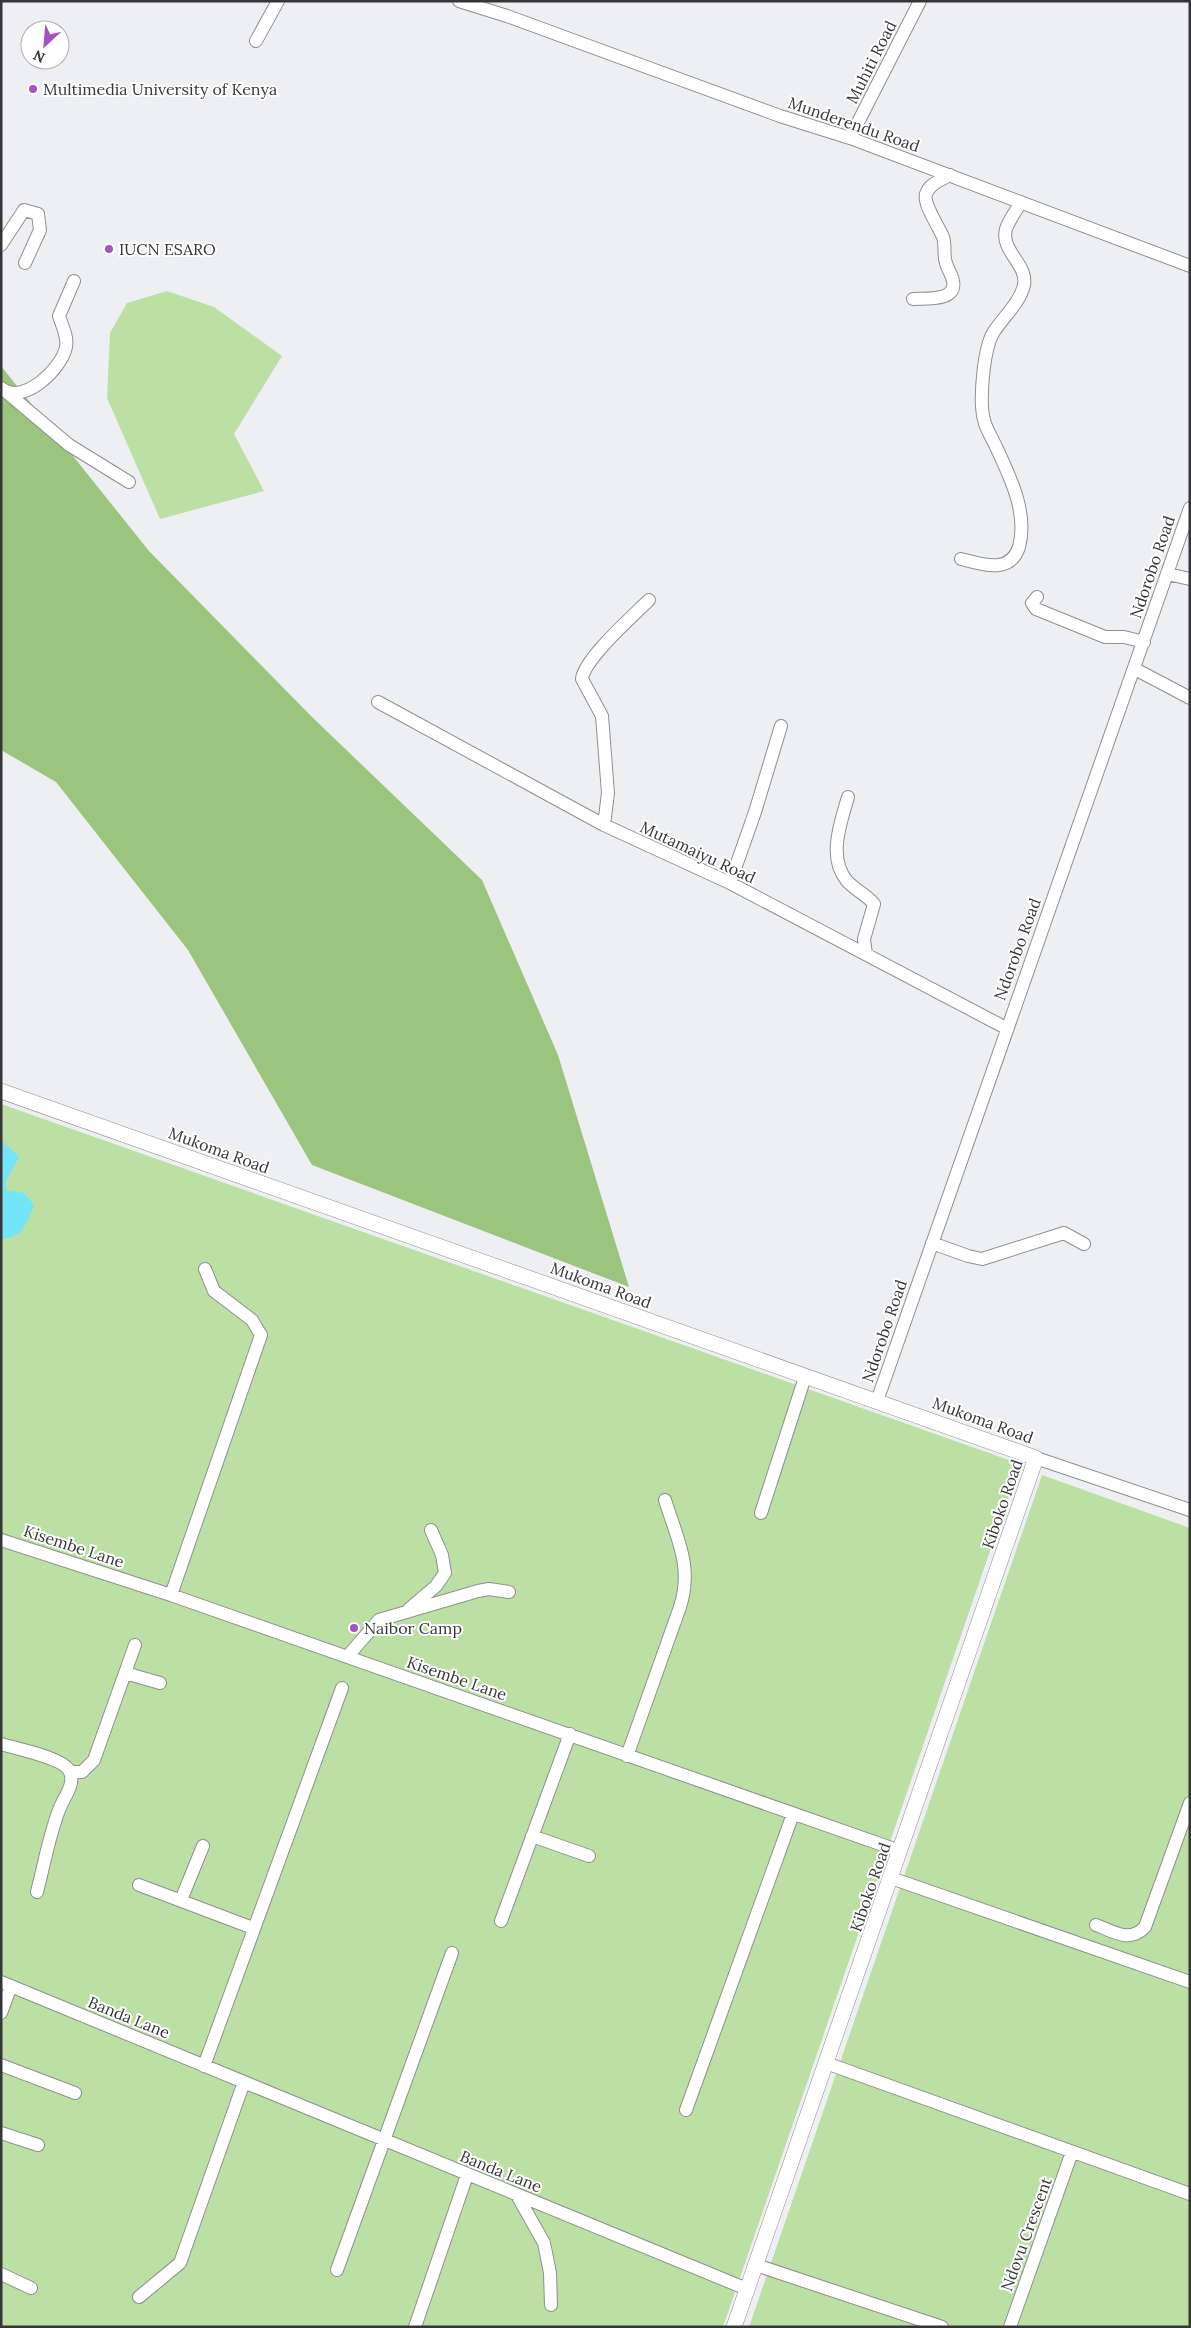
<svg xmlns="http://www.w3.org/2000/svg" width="1191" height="2328" viewBox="0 0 1191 2328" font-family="Lora,serif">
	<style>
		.green { fill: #bce0a4 }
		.forest { fill: #9bc57e }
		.water { fill: #74e5f8 }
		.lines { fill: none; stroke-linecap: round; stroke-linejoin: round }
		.minor-casing { stroke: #8e8f91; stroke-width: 14 }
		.tertiary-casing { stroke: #8e8f91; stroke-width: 16 }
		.minor { stroke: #fff; stroke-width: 12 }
		.tertiary { stroke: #fff; stroke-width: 15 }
		.poi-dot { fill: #a652c0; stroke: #fff; stroke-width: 2 }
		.labels { text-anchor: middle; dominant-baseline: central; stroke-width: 4; stroke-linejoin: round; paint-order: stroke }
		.street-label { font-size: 16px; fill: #363638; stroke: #fff }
		.poi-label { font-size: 16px; fill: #363638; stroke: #fff; text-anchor: start }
	</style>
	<rect width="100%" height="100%" fill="#eeeff2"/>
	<!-- green -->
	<path class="green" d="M 167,291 L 214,307 L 282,356 L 234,434 L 264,491 L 160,519 L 107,398 L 110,333 L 127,303 Z
		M 1,1104 L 1020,1464 L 723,2327 L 1,2327 Z
		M 1042,1475 L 1190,1528 L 1190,2327 L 749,2327 Z"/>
	<!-- forest -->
	<path class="forest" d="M 1,366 L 149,551 L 312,717 L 482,880 L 558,1055 L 629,1287 L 312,1165 L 188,950 L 56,782 L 1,750 Z"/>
	<!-- water -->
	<path class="water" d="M 1,1140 L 19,1157 L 6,1181 L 6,1190 L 24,1193 L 34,1205 C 26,1223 24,1238 1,1239 Z"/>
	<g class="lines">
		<!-- minor casing -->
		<g class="minor-casing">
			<path id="minor" d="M 459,1 L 507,16 L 780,116 L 850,138 L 1190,266
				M 256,41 L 278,1
				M 850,138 L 920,1
				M 1,245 L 24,210 L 38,214 L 40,230 L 25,263
				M 913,299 C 925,298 957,302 953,281 C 952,275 948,270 946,263 C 943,255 946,246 943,237 C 939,227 923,204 926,194 C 929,184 941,180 950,175
				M 1,388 C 24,406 62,368 66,347 C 68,336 62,326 59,316 L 74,281
				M 4,390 L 69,445 L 129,482
				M 961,559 C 981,564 1010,575 1019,547 C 1028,514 1011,479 997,449 C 990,433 983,426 982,407 C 981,388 984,349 993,333 C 1003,317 1020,303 1024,285 C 1028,264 1000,251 1006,229 C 1009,220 1016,211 1021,202
				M 1167,574 L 1190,579
				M 1037,597 L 1032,603 L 1036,609 L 1105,637 L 1124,637 L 1144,642
				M 1135,669 L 1190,698
				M 378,702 L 604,825 L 730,883 L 1006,1028
				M 848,797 C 841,822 827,857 847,881 C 855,890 867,895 874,904 L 864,939 L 866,954
				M 604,825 L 608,793 L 602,716 L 582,679 C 584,659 633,616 649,600
				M 730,883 L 755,812 L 781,726
				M 932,1243 L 968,1256 L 982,1259 L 1064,1233 L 1084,1244
				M 877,1401 L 1190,508
				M 1036,1458 L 1190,1510
				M 761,1513 L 805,1377
				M 1,1540 L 171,1595 L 900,1851
				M 171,1595 L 261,1335 L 252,1320 L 214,1291 L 205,1269
				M 409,1609 L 436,1586 L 445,1573 L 442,1555 L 431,1530
				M 347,1657 L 379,1620 L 478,1591 L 489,1589 L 509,1592
				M 125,1673 L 160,1683
				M 1,1744 C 17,1749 61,1757 69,1770 C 77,1783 63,1798 59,1810 C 49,1836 44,1865 37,1892
				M 627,1756 L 680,1607 C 693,1566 677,1539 665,1500
				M 70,1772 L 82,1772 L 94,1760 L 135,1645
				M 532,1836 L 589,1856
				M 891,1878 L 1190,1982
				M 139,1885 L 253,1928
				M 181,1900 L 203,1846
				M 501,1921 L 570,1734
				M 1096,1925 C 1114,1932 1130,1943 1145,1927 L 1190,1803
				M 1,1982 L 747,2289
				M 1,2013 L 11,1986
				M 826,2063 L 1190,2194
				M 1,2065 L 75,2093
				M 204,2066 L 342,1688
				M 686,2110 L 793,1814
				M 1,2133 L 38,2145
				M 517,2195 L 544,2243 L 550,2273 L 551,2305
				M 756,2265 L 942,2327
				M 337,2270 L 452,1953
				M 1,2274 L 31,2288
				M 139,2297 L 180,2263 L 244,2082
				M 415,2327 L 467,2175
				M 1010,2327 L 1072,2152"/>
		</g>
		<!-- tertiary casing -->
		<g class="tertiary-casing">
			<path id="tertiary" d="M 1,1091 L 1036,1458 L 734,2327"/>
		</g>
		<!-- minor -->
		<use href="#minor" class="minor"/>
		<!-- tertiary -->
		<use href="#tertiary" class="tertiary"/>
	</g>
	<!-- markers -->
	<g class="poi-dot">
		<circle cx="33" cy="89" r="5"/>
		<circle cx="109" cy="249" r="5"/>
		<circle cx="354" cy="1628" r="5"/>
	</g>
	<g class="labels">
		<!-- street labels -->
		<g class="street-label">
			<text transform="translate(871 62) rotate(-63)">Muhiti Road</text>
			<text transform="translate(854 124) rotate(19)">Munderendu Road</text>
			<text transform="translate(1152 567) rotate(-71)">Ndorobo Road</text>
			<text transform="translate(698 852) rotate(25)">Mutamaiyu Road</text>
			<text transform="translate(1017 949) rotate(-70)">Ndorobo Road</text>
			<text transform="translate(219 1150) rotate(20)">Mukoma Road</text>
			<text transform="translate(601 1285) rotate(20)">Mukoma Road</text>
			<text transform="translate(884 1331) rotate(-71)">Ndorobo Road</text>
			<text transform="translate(983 1420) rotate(20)">Mukoma Road</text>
			<text transform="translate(1002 1504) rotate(-71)">Kiboko Road</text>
			<text transform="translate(74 1546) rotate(18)">Kisembe Lane</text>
			<text transform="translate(457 1678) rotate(19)">Kisembe Lane</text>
			<text transform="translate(870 1887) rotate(-71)">Kiboko Road</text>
			<text transform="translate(129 2017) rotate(22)">Banda Lane</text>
			<text transform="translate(501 2171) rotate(22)">Banda Lane</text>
			<text transform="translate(1026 2234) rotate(-70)">Ndovu Crescent</text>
		</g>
		<!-- poi labels -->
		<g class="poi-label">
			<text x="43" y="89">Multimedia University of Kenya</text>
			<text x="119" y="249">IUCN ESARO</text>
			<text x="364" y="1628">Naibor Camp</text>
		</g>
	</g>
	<!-- border -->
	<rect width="1191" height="2328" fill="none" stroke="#363638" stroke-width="5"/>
	<!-- north arrow -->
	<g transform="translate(45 45) rotate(206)"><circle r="24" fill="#ffffff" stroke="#afafaf"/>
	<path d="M0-4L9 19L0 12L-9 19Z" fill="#a652c0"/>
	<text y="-8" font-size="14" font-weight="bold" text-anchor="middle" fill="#363638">N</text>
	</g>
</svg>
